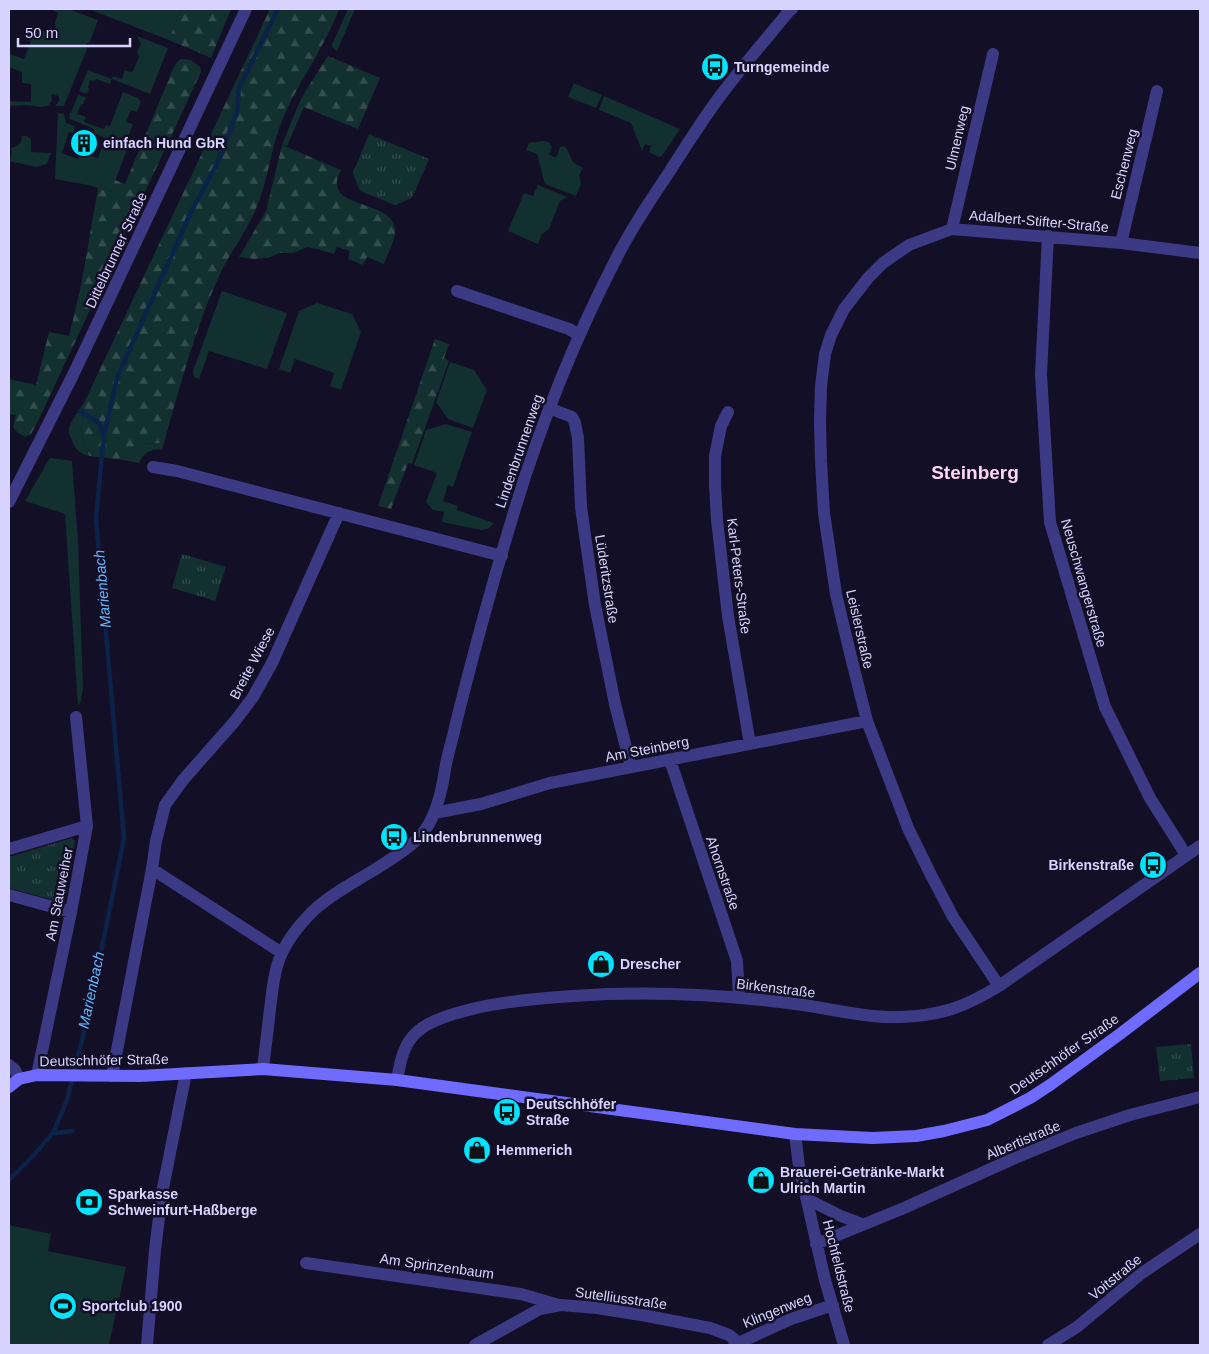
<svg xmlns="http://www.w3.org/2000/svg" width="1209" height="1354" viewBox="0 0 1209 1354" font-family="Helvetica,sans-serif">
	<style>
		.green { fill: #12302f }
		.forest { fill: url(#forest-firs) }
		.park { fill: url(#park-tufts) }
		.lines { fill: none; stroke-linecap: round; stroke-linejoin: round }
		.stream { stroke: #0c2248; stroke-width: 4.5 }
		.minor { stroke: #3d3a85; stroke-width: 12 }
		.tertiary { stroke: #3d3a85; stroke-width: 12 }
		.secondary { stroke: #6f6bff; stroke-width: 12 }
		.labels { text-anchor: middle; dominant-baseline: central; stroke-width: 5; stroke-linejoin: round; paint-order: stroke }
		.poi-label { font-size: 14px; font-weight: bold; fill: #d9d4ff; stroke: #130f26; text-anchor: start }
		.street-label { font-size: 14px; fill: #d9d4ff; stroke: #130f26 }
		.water-label { font-size: 15px; font-style: italic; fill: #62b6ff; stroke: #130f26 }
		.district-label { font-size: 19px; font-weight: bold; fill: #ffd6f0; stroke: #130f26 }
	</style>
	<defs>
		<pattern id="forest-firs" width="22" height="20" patternUnits="userSpaceOnUse" patternTransform="scale(1.25)"><rect width="22" height="20" fill="#12302f"/><path d="M5 1l3.5 6h-7zM16 11l3.5 6h-7z" fill="#344d4e"/></pattern>
		<pattern id="park-tufts" width="24" height="20" patternUnits="userSpaceOnUse" patternTransform="scale(1.25)"><rect width="24" height="20" fill="#12302f"/><path d="M3 7l-1-3M5 7V3M7 7l1-3M15 17l-1-3M17 17v-4M19 17l1-3" fill="none" stroke="#344d4e"/></pattern>
	</defs>
	<rect width="100%" height="100%" fill="#130f26"/>
	<!-- green -->
	<path class="green" d="M 53,9 L 68,9 L 98,20 L 90,42 L 86,44 L 87,49 L 64,106 L 55,106 C 58,103 61,100 58,96 L 53,94 L 51,95 L 52,101 L 48,106 L 41,107 L 26,105 L 9,106 L 9,101 L 31,102 L 31,84 L 22,83 L 22,72 L 9,67 L 9,58 L 10,54 L 24,59 L 31,41 L 27,40 L 30,33 L 38,36 L 41,30 L 45,32 L 45,35 L 51,36 L 54,34 L 56,27 L 55,23 L 58,13 L 52,10 Z
		M 88,9 L 181,9 L 169,40 Z
		M 348,9 L 355,9 L 337,51 L 332,47 L 332,45 Z
		M 137,36 L 168,48 L 150,94 L 112,79 L 110,84 L 96,79 L 95,81 L 90,80 L 88,88 L 89,89 L 87,94 L 79,91 L 88,70 L 112,79 L 113,76 L 122,79 L 125,70 L 131,72 L 133,71 L 139,57 L 137,51 L 141,44 Z
		M 574,83 L 602,95 L 596,108 L 568,97 Z
		M 123,92 L 138,98 L 141,102 L 137,112 L 131,110 L 126,122 L 133,124 L 128,138 L 131,139 L 111,192 L 88,185 L 55,179 L 58,113 L 64,114 L 66,123 L 75,126 L 73,133 L 69,132 L 62,153 L 78,159 L 81,152 L 98,158 L 105,138 L 93,133 L 94,129 L 70,119 L 69,113 L 71,113 L 78,95 L 86,97 L 83,104 L 81,104 L 77,114 L 86,117 L 84,122 L 104,129 L 106,125 L 110,126 Z
		M 604,96 L 680,129 L 662,156 L 659,157 L 649,152 L 651,146 L 645,144 L 642,151 L 631,123 L 599,110 Z
		M 298,105 L 304,107 L 287,146 L 282,145 Z
		M 22,136 L 27,136 L 31,139 L 31,152 L 51,153 L 47,164 L 36,167 L 9,161 L 12,154 L 11,148 C 18,146 22,144 22,136 Z
		M 541,141 L 545,141 L 550,143 L 550,145 L 552,147 L 549,154 L 554,157 L 557,156 L 560,147 L 564,146 L 567,149 L 573,162 L 583,168 L 579,175 L 581,183 L 576,196 L 545,184 L 537,154 L 526,150 L 529,143 Z
		M 538,185 L 567,197 L 560,201 L 549,229 L 542,234 L 538,244 L 508,231 L 524,193 L 533,196 Z
		M 222,291 L 287,313 L 267,369 L 209,351 L 199,379 L 194,377 L 193,371 Z
		M 317,303 L 352,314 L 361,332 L 341,390 L 330,386 L 334,373 L 295,359 L 290,373 L 279,369 L 299,311 Z
		M 450,362 L 474,370 L 487,390 L 473,428 L 448,419 L 436,402 Z
		M 84,403 L 81,432 L 89,456 C 79,454 74,448 71,438 C 70,436 68,432 69,430 C 69,423 80,409 84,403 Z
		M 446,424 L 472,432 L 453,487 L 448,485 L 443,501 L 458,506 L 457,510 L 494,523 L 488,529 L 481,530 L 442,522 L 444,512 L 433,510 L 426,502 L 437,473 L 414,465 L 426,430 Z
		M 164,443 L 162,450 C 151,448 144,453 139,463 L 117,459 L 126,456 L 138,444 Z
		M 51,458 L 72,461 L 78,541 L 83,688 L 81,701 L 78,706 L 65,514 L 25,501 L 49,459 Z
		M 9,1225 L 51,1234 L 48,1251 L 126,1267 L 109,1345 L 9,1345 Z"/>
	<!-- forest -->
	<path class="forest" d="M 181,9 L 231,9 L 211,58 L 169,40 Z
		M 270,9 L 339,9 C 325,47 300,79 284,116 C 270,147 269,181 255,211 C 246,233 230,252 220,274 C 195,328 180,386 164,443 L 139,444 L 126,456 L 117,459 L 89,456 L 81,432 L 84,403 Z
		M 328,56 L 380,78 L 358,129 L 298,105 L 306,90 Z
		M 181,59 L 191,60 L 200,67 L 201,72 L 40,417 L 31,434 L 25,437 L 18,433 L 13,427 L 16,415 L 9,414 L 9,379 L 36,385 L 49,332 L 69,336 L 81,286 L 98,188 L 111,192 L 115,180 L 125,184 L 173,69 L 177,62 Z
		M 282,145 L 341,170 C 339,175 336,180 337,185 C 339,208 394,202 395,230 C 396,239 387,255 384,264 L 367,257 L 363,265 L 348,259 L 350,251 L 337,247 L 334,254 L 321,250 L 307,247 L 294,253 L 280,253 L 268,258 L 254,259 L 239,257 L 266,211 Z
		M 435,339 L 449,344 L 444,358 L 449,361 L 412,464 L 408,463 L 391,509 L 378,506 Z"/>
	<!-- park -->
	<path class="park" d="M 369,134 L 429,159 L 412,198 L 395,205 L 360,191 L 353,173 Z
		M 182,554 L 226,567 L 215,601 L 172,588 Z
		M 72,838 L 75,841 L 63,901 L 60,902 L 9,888 L 9,857 Z
		M 1191,1044 L 1194,1078 L 1160,1081 L 1156,1047 Z"/>
	<g class="lines">
		<!-- stream -->
		<path class="stream" d="M 80,411 L 99,423 L 104,436
			M 53,1133 L 73,1131
			M 9,1180 L 32,1157 L 53,1133 L 67,1100 L 88,1016 L 124,838 L 96,519 L 102,453 L 105,431 L 117,378 L 191,212 L 217,164 L 237,112 L 239,88 L 278,9"/>
		<!-- minor -->
		<path class="minor" d="M 952,229 L 993,54
			M 1048,236 L 1041,374 L 1050,522 L 1105,707 L 1150,798 L 1186,855
			M 1121,243 L 1157,91
			M 457,291 L 569,329 L 579,335
			M 549,408 L 572,417 L 575,423 L 578,438 L 581,507 L 595,605 L 615,704 L 631,767
			M 728,412 L 721,426 L 715,456 L 715,485 L 717,520 L 728,616 L 750,744
			M 153,467 L 177,471 L 502,556
			M 670,760 L 737,961 L 739,997
			M 434,813 L 481,804 L 550,783 L 867,721
			M 9,849 L 87,826
			M 152,869 L 282,953
			M 9,895 L 71,912
			M 999,986 L 953,917 L 930,873 L 908,828 L 867,721 L 851,657 L 836,594 L 824,513 L 821,461 L 820,421 L 821,386 L 825,354 L 831,335 L 844,309 L 868,278 L 883,263 L 909,245 L 952,229 L 1121,243 L 1200,253
			M 9,1065 L 15,1070 L 19,1079
			M 263,1069 C 265,1049 268,1029 270,1009 C 272,994 273,980 277,966 C 283,945 298,926 313,911 C 331,894 353,883 374,870 C 397,855 421,843 432,818 C 440,801 443,782 446,764 C 449,750 453,737 456,723 C 473,655 491,588 511,522 C 538,430 574,340 618,255 C 632,228 649,202 666,177 C 685,148 703,118 724,91 C 745,63 768,37 790,10
			M 37,1075 L 71,912 L 87,826 L 76,717
			M 112,1076 L 152,869 L 156,841 L 165,805 L 183,780 L 235,721 L 253,697 L 272,663 L 339,513
			M 397,1080 C 400,1063 403,1044 417,1032 C 431,1019 457,1013 476,1008 C 508,1001 540,998 573,996 C 644,991 717,994 788,1003 C 825,1007 862,1018 900,1017 C 940,1016 965,1007 999,986 L 1200,846
			M 795,1134 L 799,1166 L 825,1280 L 844,1345
			M 807,1199 L 841,1216 L 862,1224
			M 816,1244 L 904,1208 L 1015,1158 L 1076,1133 L 1130,1115 L 1200,1097
			M 306,1263 L 521,1294 L 559,1305
			M 147,1345 L 155,1250 L 162,1193 L 186,1073
			M 475,1345 L 540,1309 L 561,1305 L 597,1308 L 647,1316 L 710,1328 L 729,1335 L 739,1343
			M 734,1345 L 791,1319 L 833,1305
			M 1048,1345 L 1077,1327 L 1142,1273 L 1200,1234"/>
		<!-- tertiary -->
		<path class="tertiary" d="M 787,9 L 790,10 L 792,9
			M 9,502 L 74,373 L 246,9"/>
		<!-- secondary -->
		<path class="secondary" d="M 9,1087 L 19,1079 L 37,1075 L 140,1076 L 263,1069 L 397,1080 L 795,1134 L 872,1138 L 916,1136 L 944,1131 L 987,1120 L 1030,1098 L 1050,1085 L 1120,1034 L 1200,973"/>
	</g>
	<!-- icons -->
	<defs>
		<g id="bus-disc" transform="scale(1.4375)"><circle r="9.5" fill="#00e5ff" stroke="#130f26"/><path d="M-5-6H5V4H4V6H2V4H-2V6H-4V4H-5ZM-3.5-4V0h7V-4ZM-3.5 1.2v1.5H-2V1.2ZM2 1.2v1.5H3.5V1.2Z" fill="#111"/></g>
		<g id="building-disc" transform="scale(1.4375)"><circle r="9.5" fill="#00e5ff" stroke="#130f26"/><path d="M-4-6H4V6H1V3H-1V6H-4ZM-2.5-4.3h1.7v1.8h-1.7ZM.8-4.3h1.7v1.8H.8ZM-2.5-1h1.7V.8h-1.7ZM.8-1h1.7V.8H.8Z" fill="#111"/></g>
		<g id="shop-disc" transform="scale(1.4375)"><circle r="9.5" fill="#00e5ff" stroke="#130f26"/><path d="M-5-2.5h2.3a2.7 3.5 0 0 1 5.4 0H5L5.5 6h-11ZM-1.5-2.5h3a1.5 2.3 0 0 0-3 0Z" fill="#111"/></g>
		<g id="bank-disc" transform="scale(1.4375)"><circle r="9.5" fill="#00e5ff" stroke="#130f26"/><path d="M-6-4H6V4H-6ZM0-2.3a2.3 2.3 0 1 0 0 4.6a2.3 2.3 0 1 0 0-4.6Z" fill="#111"/></g>
		<g id="stadium-disc" transform="scale(1.4375)"><circle r="9.5" fill="#00e5ff" stroke="#130f26"/><path d="M0-5a6.5 5 0 1 0 0 10a6.5 5 0 1 0 0-10ZM-3.5-1.8h7v3.6h-7Z" fill="#111"/></g>
	</defs>
	<g fill-rule="evenodd">
		<use href="#bus-disc" x="715" y="67"/>
		<use href="#building-disc" x="84" y="143"/>
		<use href="#bus-disc" x="394" y="837"/>
		<use href="#bus-disc" x="1153" y="865"/>
		<use href="#shop-disc" x="601" y="964"/>
		<use href="#bus-disc" x="507" y="1112"/>
		<use href="#shop-disc" x="477" y="1150"/>
		<use href="#shop-disc" x="761" y="1180"/>
		<use href="#bank-disc" x="89" y="1202"/>
		<use href="#stadium-disc" x="63" y="1306"/>
	</g>
	<g class="labels">
		<!-- poi labels -->
		<g class="poi-label">
			<text x="734" y="67">Turngemeinde</text>
			<text x="103" y="143">einfach Hund GbR</text>
			<text x="413" y="837">Lindenbrunnenweg</text>
			<text x="1134" y="865" text-anchor="end">Birkenstraße</text>
			<text x="620" y="964">Drescher</text>
			<text x="526" y="1104">Deutschhöfer<tspan x="526" dy="16">Straße</tspan></text>
			<text x="496" y="1150">Hemmerich</text>
			<text x="780" y="1172">Brauerei-Getränke-Markt<tspan x="780" dy="16">Ulrich Martin</tspan></text>
			<text x="108" y="1194">Sparkasse<tspan x="108" dy="16">Schweinfurt-Haßberge</tspan></text>
			<text x="82" y="1306">Sportclub 1900</text>
		</g>
		<!-- street labels -->
		<g class="street-label">
			<text transform="translate(957 138) rotate(-77)">Ulmenweg</text>
			<text transform="translate(1124 164) rotate(-76)">Eschenweg</text>
			<text transform="translate(1039 221) rotate(5)">Adalbert-Stifter-Straße</text>
			<text transform="translate(116 250) rotate(-65)">Dittelbrunner Straße</text>
			<text transform="translate(519 451) rotate(-71)">Lindenbrunnenweg</text>
			<text transform="translate(739 576) rotate(83)">Karl-Peters-Straße</text>
			<text transform="translate(607 579) rotate(81)">Lüderitzstraße</text>
			<text transform="translate(1084 583) rotate(74)">Neuschwangerstraße</text>
			<text transform="translate(860 629) rotate(77)">Leislerstraße</text>
			<text transform="translate(252 663) rotate(-62)">Breite Wiese</text>
			<text transform="translate(647 749) rotate(-11)">Am Steinberg</text>
			<text transform="translate(723 873) rotate(71)">Ahornstraße</text>
			<text transform="translate(59 894) rotate(-79)">Am Stauweiher</text>
			<text transform="translate(776 988) rotate(7)">Birkenstraße</text>
			<text transform="translate(1064 1054) rotate(-35)">Deutschhöfer Straße</text>
			<text transform="translate(104 1060) rotate(-1)">Deutschhöfer Straße</text>
			<text transform="translate(1023 1140) rotate(-23)">Albertistraße</text>
			<text transform="translate(437 1266) rotate(8)">Am Sprinzenbaum</text>
			<text transform="translate(839 1266) rotate(76)">Hochfeldstraße</text>
			<text transform="translate(1115 1277) rotate(-39)">Voitstraße</text>
			<text transform="translate(621 1298) rotate(8)">Sutelliusstraße</text>
			<text transform="translate(777 1310) rotate(-22)">Klingenweg</text>
		</g>
		<!-- water labels -->
		<g class="water-label">
			<text transform="translate(102 589) rotate(-95)">Marienbach</text>
			<text transform="translate(91 990) rotate(-78)">Marienbach</text>
		</g>
		<!-- district labels -->
		<g class="district-label">
			<text x="975" y="472">Steinberg</text>
		</g>
	</g>
	<!-- border -->
	<rect width="1209" height="1354" fill="none" stroke="#d9d4ff" stroke-width="20"/>
	<!-- scale -->
	<path d="M18 38v8h112v-8" fill="none" stroke="#d9d4ff" stroke-width="2.5"/>
	<text x="25" y="38" font-size="15" fill="#d9d4ff" stroke="#130f26" stroke-width="4" paint-order="stroke">50 m</text>
</svg>
